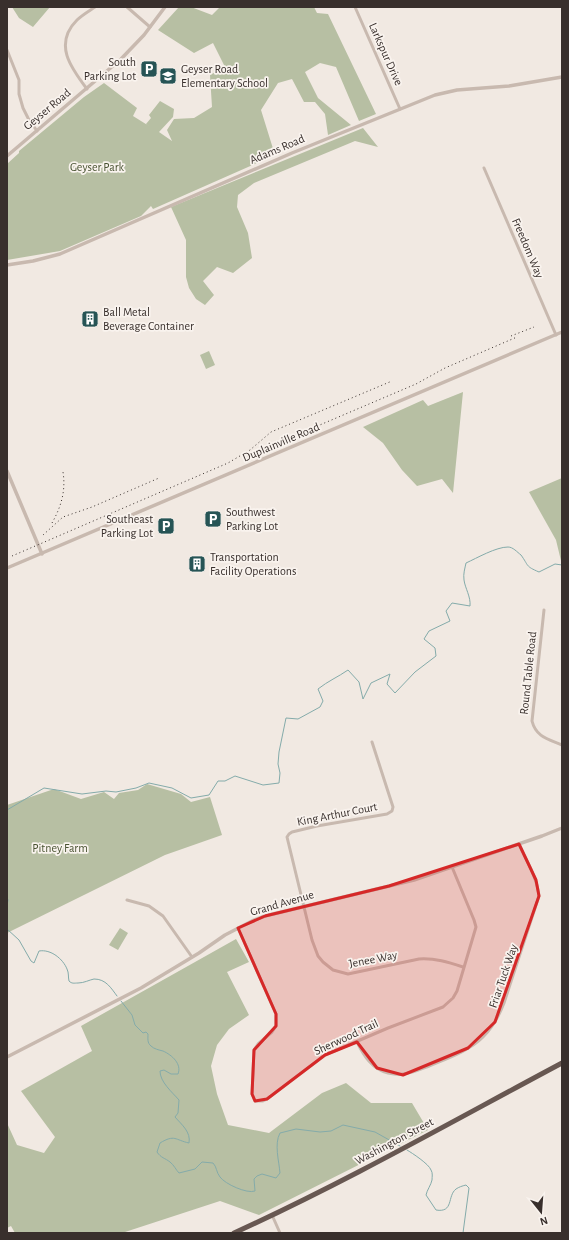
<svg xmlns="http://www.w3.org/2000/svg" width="569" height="1240" viewBox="0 0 569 1240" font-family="'Alegreya Sans',sans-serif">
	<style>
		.green { fill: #b7bfa3 }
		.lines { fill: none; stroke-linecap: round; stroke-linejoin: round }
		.stream { stroke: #84abaa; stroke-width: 1 }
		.minor { stroke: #c8b9af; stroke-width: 3 }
		.tertiary { stroke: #c8b9af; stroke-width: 3.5 }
		.trunk { stroke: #685852; stroke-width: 5 }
		.rail { stroke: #382f2c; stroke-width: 1; stroke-dasharray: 1 3; stroke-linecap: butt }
		.marked { fill: #d62828; fill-opacity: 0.2; stroke: #d62828; stroke-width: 3; stroke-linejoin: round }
		.labels { text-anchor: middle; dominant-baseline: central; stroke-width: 3.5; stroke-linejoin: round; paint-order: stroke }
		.street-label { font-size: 12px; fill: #382f2c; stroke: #f9f3ee }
		.poi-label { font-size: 12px; fill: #382f2c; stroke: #f9f3ee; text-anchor: start }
		.park-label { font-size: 12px; fill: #495332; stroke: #f9f3ee }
	</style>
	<rect width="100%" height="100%" fill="#f1e9e2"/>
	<!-- green -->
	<path class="green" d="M 12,7 L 50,7 L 33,27 L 19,18 Z
		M 179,7 L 191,7 L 212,15 L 220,7 L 314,7 L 317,13 L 328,14 L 376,114 L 359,121 L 336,67 L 320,63 L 305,72 L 318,98 L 351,125 L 328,135 L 325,114 L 315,102 L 304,102 L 292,79 L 278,83 L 261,110 L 275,155 L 153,209 L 151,206 L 141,216 L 60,251 L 7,260 L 7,164 L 19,153 L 19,151 L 84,97 L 104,83 L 137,108 L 133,116 L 149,126 L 146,124 L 151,118 L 149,115 L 160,101 L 174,109 L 173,117 L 159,132 L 172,141 L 167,130 L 174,119 L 194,118 L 212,107 L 210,75 L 225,67 L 213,43 L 194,53 L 158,30 Z
		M 363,128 L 378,147 L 355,141 L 254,183 L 238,195 L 237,207 L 248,233 L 252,258 L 233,273 L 217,267 L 203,281 L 214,295 L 205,305 L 196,299 L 189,288 L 186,277 L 186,240 L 171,207 Z
		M 209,351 L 215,365 L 206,369 L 200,355 Z
		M 463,392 L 453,493 L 442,479 L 417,486 L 402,470 L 383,443 L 363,427 L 423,400 L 428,406 Z
		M 562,478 L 562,565 L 556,540 L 529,492 Z
		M 147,784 L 181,794 L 191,802 L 210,797 L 222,835 L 165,855 L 7,933 L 7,805 L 54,789 L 81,799 L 104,792 L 114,799 L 119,793 L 138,790 Z
		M 120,928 L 128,933 L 118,950 L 109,945 Z
		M 236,939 L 249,962 L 227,972 L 249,1015 L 229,1029 L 217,1045 L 211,1066 L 217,1094 L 228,1125 L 269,1133 L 322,1093 L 346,1083 L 371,1103 L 412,1103 L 428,1130 L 259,1215 L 220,1201 L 122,1233 L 15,1233 L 11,1226 L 7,1228 L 7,1123 L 17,1145 L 44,1153 L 55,1137 L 21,1091 L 92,1051 L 81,1026 Z"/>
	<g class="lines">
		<!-- stream -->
		<path class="stream" d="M 7,810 L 44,788 L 82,794 L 106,791 L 116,792 L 136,788 L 149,783 L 172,788 L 191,798 L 209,795 L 218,781 L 225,781 L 235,776 L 263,785 L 279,783 L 280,773 L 278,764 L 279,752 L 286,718 L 298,719 L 320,707 L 323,701 L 318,689 C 328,681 338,677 348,670 L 359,682 L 363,699 L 371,683 L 390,674 L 387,684 L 395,693 L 415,672 L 436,656 L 435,648 L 424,639 L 429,631 L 450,621 L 446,611 L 452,603 L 470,606 C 471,597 465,588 464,580 C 463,574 465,568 466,563 C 477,558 496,547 508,547 C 513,547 517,552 521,555 C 529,566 525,566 539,572 L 555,564 L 562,565
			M 7,897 L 8,900 L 7,906
			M 7,929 L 19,940 L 31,961 L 34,963 L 39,951 C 51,949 63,959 67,969 C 69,973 68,977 69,981 C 72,984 74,983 78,983 C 84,983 89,980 94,979 C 106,979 111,988 117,996
			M 121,1001 L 132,1015 L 135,1025 L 143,1033 L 146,1032 L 148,1034 C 148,1038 147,1043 151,1046 C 154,1049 159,1050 163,1051 C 172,1055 182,1064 178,1074 L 171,1074 L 164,1070 L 160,1071 C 160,1082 172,1092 179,1100 L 178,1113 L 175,1117 C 182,1125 191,1132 189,1143 C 175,1140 175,1134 160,1143 L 157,1152 C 161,1158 165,1158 170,1162 C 174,1165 176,1170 179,1173 L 195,1169 L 202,1162 L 213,1163 C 217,1167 216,1172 220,1177 C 225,1184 247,1194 255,1191 L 254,1179 L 257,1176 L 262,1174 L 276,1178 L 280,1173 C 279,1161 274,1144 280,1133 L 296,1129 L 320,1132 L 331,1131 L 343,1125 L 375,1132 L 400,1146
			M 407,1150 C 412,1153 429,1164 431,1170 C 433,1173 432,1177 432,1180 C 431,1185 427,1190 426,1195 L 436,1210 C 454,1213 447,1196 456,1189 C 459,1187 462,1186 466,1185 L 469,1188 L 463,1233"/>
		<!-- minor -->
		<path class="minor" d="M 127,7 L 150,27
			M 355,7 L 400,109
			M 7,50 L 19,80 L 19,94 L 23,108 L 28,118 L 37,131
			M 87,89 C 71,68 53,44 77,20 C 82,15 89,11 95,7
			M 484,168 L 556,335
			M 544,610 L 532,721 C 536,737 548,739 562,745
			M 372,742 L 393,807 L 392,811 L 387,814 L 317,826 L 292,832 L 289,834 L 287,837 L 312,940 L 318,956 L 323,962 L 333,970 L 348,974 L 419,959 C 435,958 448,962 463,967
			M 127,900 L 149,906 L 163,916 L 192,957
			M 238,928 L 276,1014 L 276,1026 L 272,1032 L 258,1044 L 254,1050 L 252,1094 L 255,1101 L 263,1101 L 267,1099 L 325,1055 L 388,1028 L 443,1007 L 453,998 L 457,991 L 476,927 L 474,920 L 452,867
			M 357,1042 C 364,1056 372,1069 388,1073 C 393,1074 399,1075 403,1074 C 412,1073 421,1069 429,1066 C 448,1058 469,1051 483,1037 C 493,1027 499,1016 504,1003 L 539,896 C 537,877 526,860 519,844
			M 272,1215 L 280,1233"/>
		<!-- tertiary -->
		<path class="tertiary" d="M 7,156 L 121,59 L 144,35 L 165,7
			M 7,265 L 33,261 L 60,254 L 292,153 L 435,95 L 457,90 L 509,86 L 562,77
			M 7,471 L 42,554
			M 7,568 L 562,332
			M 7,1057 L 141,988 L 199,953 L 225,935 L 252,921 L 265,916 L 414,880 L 542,836 L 562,828"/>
		<!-- trunk -->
		<path class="trunk" d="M 234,1233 C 346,1182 453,1121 562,1063"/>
		<!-- rail -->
		<path class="rail" d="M 511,336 L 534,327
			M 247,456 L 416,384 L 445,368 L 517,337
			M 52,523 C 61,507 66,491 63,472
			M 43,535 L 63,517 L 92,507 L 159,478
			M 12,556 L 228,463 L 250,450 L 271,432 L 392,381"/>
	</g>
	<!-- marked area -->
	<path class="marked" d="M 519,844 L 536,880 L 539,896 L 495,1022 L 468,1048 L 403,1075 L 377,1068 L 357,1042 L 325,1055 L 267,1099 L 255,1101 L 252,1094 L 254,1050 L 276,1026 L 276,1014 L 238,928 L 265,916 L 389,886 Z"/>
	<!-- icons -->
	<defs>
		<g id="parking-square" transform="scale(0.9)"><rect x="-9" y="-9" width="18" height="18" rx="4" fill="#265455" stroke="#f9f3ee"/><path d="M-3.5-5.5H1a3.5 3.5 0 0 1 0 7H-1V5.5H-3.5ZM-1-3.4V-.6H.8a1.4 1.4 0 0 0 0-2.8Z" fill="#fff"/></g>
		<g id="school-square" transform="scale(0.9)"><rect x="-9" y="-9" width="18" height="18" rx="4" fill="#265455" stroke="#f9f3ee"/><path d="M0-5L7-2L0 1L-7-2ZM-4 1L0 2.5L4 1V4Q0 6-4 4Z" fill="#fff"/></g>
		<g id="building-square" transform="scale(0.9)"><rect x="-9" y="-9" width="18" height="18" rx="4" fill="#265455" stroke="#f9f3ee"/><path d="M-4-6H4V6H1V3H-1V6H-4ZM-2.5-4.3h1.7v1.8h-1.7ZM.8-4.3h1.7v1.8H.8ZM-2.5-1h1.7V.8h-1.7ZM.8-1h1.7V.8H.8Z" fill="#fff"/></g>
	</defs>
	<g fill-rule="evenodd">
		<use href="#parking-square" x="149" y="69"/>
		<use href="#school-square" x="168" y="76"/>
		<use href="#building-square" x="90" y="319"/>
		<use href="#parking-square" x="213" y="519"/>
		<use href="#parking-square" x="166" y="526"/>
		<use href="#building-square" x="197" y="564"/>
	</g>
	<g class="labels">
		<!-- street labels -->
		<g class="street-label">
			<text transform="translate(386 54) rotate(66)">Larkspur Drive</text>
			<text transform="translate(47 109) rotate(-40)">Geyser Road</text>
			<text transform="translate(277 149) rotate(-23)">Adams Road</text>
			<text transform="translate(528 248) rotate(67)">Freedom Way</text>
			<text transform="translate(281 442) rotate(-23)">Duplainville Road</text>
			<text transform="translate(528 673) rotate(-84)">Round Table Road</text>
			<text transform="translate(337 814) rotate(-11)">King Arthur Court</text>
			<text transform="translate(282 903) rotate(-16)">Grand Avenue</text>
			<text transform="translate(373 959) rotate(-11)">Jenee Way</text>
			<text transform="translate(503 976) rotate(-71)">Friar Tuck Way</text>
			<text transform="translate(346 1037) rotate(-25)">Sherwood Trail</text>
			<text transform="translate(394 1141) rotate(-28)">Washington Street</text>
		</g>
		<!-- poi labels -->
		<g class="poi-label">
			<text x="136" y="62" text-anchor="end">South<tspan x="136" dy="14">Parking Lot</tspan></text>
			<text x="181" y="69">Geyser Road<tspan x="181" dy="14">Elementary School</tspan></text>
			<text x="103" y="312">Ball Metal<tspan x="103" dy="14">Beverage Container</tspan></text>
			<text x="226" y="512">Southwest<tspan x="226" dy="14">Parking Lot</tspan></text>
			<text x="153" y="519" text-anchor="end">Southeast<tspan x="153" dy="14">Parking Lot</tspan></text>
			<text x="210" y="557">Transportation<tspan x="210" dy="14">Facility Operations</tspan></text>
		</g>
		<!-- park labels -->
		<g class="park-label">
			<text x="97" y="167">Geyser Park</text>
			<text x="60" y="848">Pitney Farm</text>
		</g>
	</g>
	<!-- border -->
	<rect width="569" height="1240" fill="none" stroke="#382f2c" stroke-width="16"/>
	<!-- north arrow -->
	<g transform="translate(541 1212) rotate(163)" stroke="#f9f3ee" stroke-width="3" paint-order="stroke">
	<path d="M0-3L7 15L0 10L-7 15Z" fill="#382f2c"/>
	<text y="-6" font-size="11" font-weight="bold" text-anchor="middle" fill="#382f2c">N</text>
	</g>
</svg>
